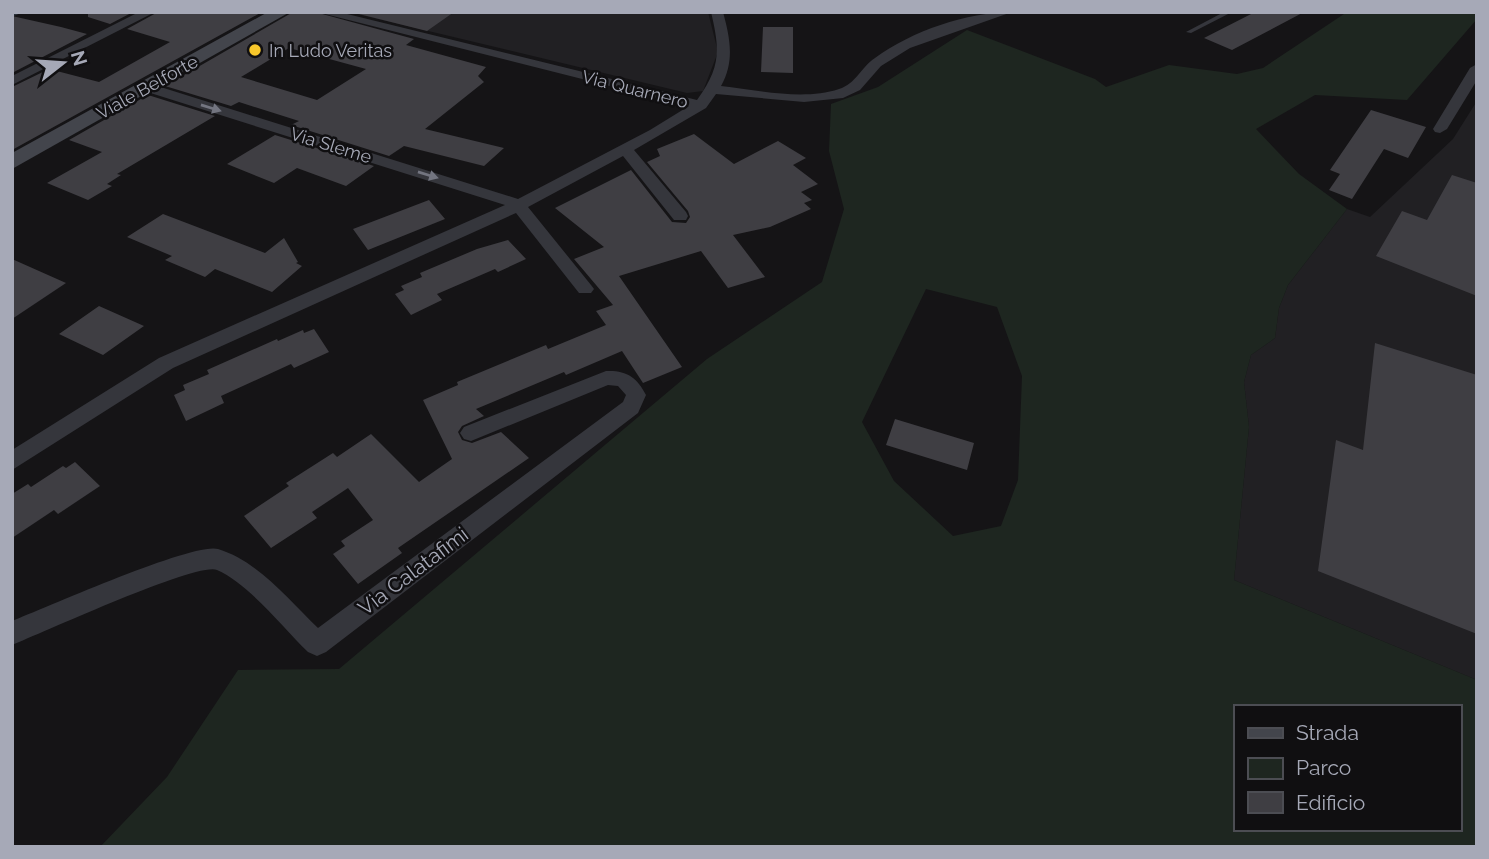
<svg xmlns="http://www.w3.org/2000/svg" width="1489" height="859" viewBox="0 0 1489 859" font-family="Raleway,sans-serif">
	<style>
		.built { fill: #212023 }
		.green { fill: #1e2620; fill-rule: evenodd }
		.lines { fill: none; stroke-linecap: round; stroke-linejoin: round }
		.stream { stroke: #2a323b; stroke-width: 5 }
		.building { fill: #3f3e43; fill-rule: evenodd }
		.lane { fill: #35363c; fill-rule: evenodd }
		.street { fill: #35363c; fill-rule: evenodd }
		.secondary { fill: #43454c; fill-rule: evenodd }
		.oneway { fill: #737580 }
		.poi-dot { fill: #f8c72b; stroke: #100f11; stroke-width: 2.5 }
		.labels { text-anchor: middle; dominant-baseline: central; stroke-width: 5; stroke-linejoin: round; paint-order: stroke }
		.far-poi-label { font-size: 18px; fill: #a6a9b7; stroke: #100f11; text-anchor: start }
		.far-street-label { font-size: 18px; fill: #a6a9b7; stroke: #100f11 }
		.street-label { font-size: 21px; fill: #a6a9b7; stroke: #100f11 }
	</style>
	<rect width="100%" height="100%" fill="#151416"/>
	<!-- built -->
	<path class="built" d="M 349,12 L 708,12 L 718,52 L 703,91 L 687,93 Z
		M 1477,101 L 1477,680 L 1234,580 L 1249,427 L 1244,382 L 1251,355 L 1275,338 L 1279,308 L 1288,285 L 1347,209 L 1370,217 L 1453,139 Z"/>
	<!-- green -->
	<path class="green" d="M 1347,12 L 1474,12 L 1477,19 L 1407,100 L 1315,95 L 1256,129 L 1299,174 L 1347,209 L 1288,285 L 1279,308 L 1275,338 L 1251,355 L 1244,382 L 1249,427 L 1234,580 L 1477,680 L 1477,847 L 100,847 L 167,777 L 238,670 L 339,669 L 707,359 L 822,282 L 844,209 L 829,151 L 831,104 L 878,87 L 967,30 L 1095,79 L 1106,87 L 1169,65 L 1237,74 L 1263,68 ZM 926,289 L 997,307 L 1022,376 L 1018,480 L 1001,526 L 953,536 L 894,481 L 862,422 ZM 1235,707 L 1459,707 L 1459,829 L 1235,829 Z"/>
	<g class="lines">
		<!-- stream -->
		<path class="stream" d="M 12,14 L 17,12"/>
	</g>
	<!-- building -->
	<path class="building" d="M 88,12 L 133,12 L 110,24 L 88,17 Z
		M 158,12 L 262,12 L 12,150 L 12,87 L 49,69 L 99,82 L 170,42 L 127,29 Z
		M 293,12 L 315,12 L 414,39 L 406,45 L 486,67 L 478,76 L 484,82 L 425,129 L 504,148 L 484,166 L 404,146 L 389,156 L 291,125 L 299,121 L 239,102 L 231,106 L 165,86 ZM 289,48 L 366,69 L 317,100 L 241,77 Z
		M 351,12 L 454,12 L 427,31 Z
		M 1255,12 L 1304,12 L 1232,50 L 1204,38 Z
		M 12,16 L 61,27 L 87,34 L 12,73 Z
		M 763,27 L 793,27 L 793,73 L 761,72 Z
		M 148,95 L 215,116 L 117,174 L 121,175 L 107,184 L 112,186 L 88,200 L 47,183 L 102,152 L 69,140 Z
		M 1371,110 L 1426,127 L 1408,158 L 1384,149 L 1352,199 L 1329,190 L 1340,174 L 1330,170 Z
		M 694,134 L 734,164 L 778,141 L 806,158 L 793,165 L 818,184 L 801,192 L 812,200 L 804,203 L 811,209 L 770,227 L 733,235 L 765,277 L 728,288 L 701,251 L 619,276 L 682,367 L 643,383 L 622,351 L 566,375 L 564,372 L 476,409 L 484,416 L 462,426 L 458,432 L 462,440 L 472,443 L 501,432 L 529,458 L 398,548 L 402,553 L 358,584 L 333,554 L 345,546 L 341,541 L 373,520 L 348,488 L 312,512 L 317,518 L 271,548 L 244,516 L 289,486 L 286,483 L 333,453 L 337,457 L 371,434 L 419,482 L 452,459 L 423,400 L 458,385 L 457,382 L 546,345 L 548,349 L 606,325 L 596,311 L 613,305 L 574,259 L 604,247 L 555,208 L 631,170 L 672,222 L 686,223 L 690,217 L 688,211 L 647,162 L 660,156 L 657,149 Z
		M 275,135 L 374,166 L 346,186 L 297,168 L 274,183 L 227,164 Z
		M 1452,175 L 1477,183 L 1477,296 L 1376,256 L 1402,211 L 1427,220 Z
		M 429,200 L 445,219 L 368,250 L 353,229 Z
		M 163,214 L 265,253 L 284,238 L 298,262 L 296,263 L 302,266 L 272,292 L 215,269 L 205,277 L 165,260 L 172,256 L 127,237 Z
		M 508,240 L 526,259 L 498,272 L 495,269 L 437,294 L 442,300 L 411,315 L 395,294 L 404,290 L 401,286 L 422,277 L 420,273 L 477,249 Z
		M 12,259 L 66,283 L 12,319 Z
		M 99,306 L 144,326 L 103,355 L 59,334 Z
		M 314,329 L 329,352 L 294,368 L 291,364 L 221,396 L 224,403 L 186,421 L 174,395 L 185,390 L 183,385 L 209,374 L 207,370 L 277,339 L 278,341 L 303,330 L 304,333 Z
		M 1375,343 L 1477,375 L 1477,634 L 1318,571 L 1336,440 L 1363,450 Z
		M 895,419 L 974,443 L 967,470 L 886,445 Z
		M 75,462 L 100,486 L 58,514 L 54,510 L 12,538 L 12,494 L 28,484 L 31,487 L 63,466 L 66,468 Z"/>
	<g class="lines">
		<!-- lane -->
		<path class="lane" d="M 1224,12 L 1232,12 L 1191,33 L 1186,32 Z"/>
		<!-- street -->
		<path class="street" d="M 139,12 L 155,12 L 12,85 L 12,76 Z
			M 317,12 L 339,12 L 697,100 C 721,67 720,50 711,12 L 723,12 C 730,38 735,61 721,86 C 758,90 803,101 839,89 C 856,84 861,67 875,58 C 912,31 967,12 1012,12 L 910,48 L 881,66 L 860,90 L 843,98 L 804,102 L 716,94 L 706,108 L 634,150 L 686,212 L 688,216 L 686,220 L 674,220 L 623,156 L 528,207 L 591,285 L 594,289 L 591,293 L 579,293 L 516,213 L 173,368 L 12,470 L 12,450 L 159,358 L 505,205 L 141,90 L 141,84 L 151,84 L 518,199 L 650,130 L 689,106 Z
			M 1477,64 L 1477,80 L 1447,129 L 1440,133 L 1435,132 L 1433,129 L 1470,68 Z
			M 606,371 C 626,370 637,377 646,395 L 638,413 L 326,652 L 317,656 L 308,652 C 283,628 249,584 217,570 C 196,562 43,633 12,645 L 12,621 C 45,608 193,542 218,549 C 258,561 289,600 318,628 L 623,402 L 626,395 L 618,386 L 608,385 L 471,441 L 464,439 L 460,433 L 464,427 Z"/>
		<!-- secondary -->
		<path class="secondary" d="M 268,12 L 290,12 L 12,169 L 12,153 Z"/>
	</g>
	<!-- one-way arrows -->
	<defs><path id="oneway-solid" d="M-6-.8H1V-3.2L6.5 0L1 3.2V.8H-6Z" transform="scale(1.75)"/></defs>
	<g class="oneway">
		<use href="#oneway-solid" transform="translate(211 108) rotate(17)"/>
		<use href="#oneway-solid" transform="translate(428 175) rotate(17)"/>
	</g>
	<!-- markers -->
	<circle class="poi-dot" cx="255" cy="50" r="7"/>
	<g class="labels">
		<!-- far-poi labels -->
		<g class="far-poi-label">
			<text x="269" y="50">In Ludo Veritas</text>
		</g>
		<!-- far-street labels -->
		<g class="far-street-label">
			<text transform="translate(147 87) rotate(-29)">Viale Belforte</text>
			<text transform="translate(635 89) rotate(14)">Via Quarnero</text>
			<text transform="translate(331 145) rotate(17)">Via Sleme</text>
		</g>
		<!-- street labels -->
		<g class="street-label">
			<text transform="translate(413 571) rotate(-37)">Via Calatafimi</text>
		</g>
	</g>
	<!-- border -->
	<rect width="1489" height="859" fill="none" stroke="#a6a9b7" stroke-width="28"/>
	<!-- legend -->
	<rect x="1234" y="705" width="228" height="126" fill="#100f11" stroke="#4c4d53" stroke-width="2"/>
	<rect x="1248" y="728" width="35" height="10" fill="#43454c" stroke="#4c4d53" stroke-width="2"/>
	<text x="1296" y="740" font-size="21" fill="#a6a9b7">Strada</text>
	<rect x="1248" y="758" width="35" height="21" fill="#1e2620" stroke="#4c4d53" stroke-width="2"/>
	<text x="1296" y="775" font-size="21" fill="#a6a9b7">Parco</text>
	<rect x="1248" y="792" width="35" height="21" fill="#3f3e43" stroke="#4c4d53" stroke-width="2"/>
	<text x="1296" y="810" font-size="21" fill="#a6a9b7">Edificio</text>
	<!-- north arrow -->
	<g transform="translate(63 63) rotate(73)" stroke="#100f11" stroke-width="5" paint-order="stroke">
	<path d="M0-5L12 26L0 18L-12 26Z" fill="#a6a9b7"/>
	<text y="-10" font-size="19" font-weight="bold" text-anchor="middle" fill="#a6a9b7">N</text>
	</g>
</svg>
